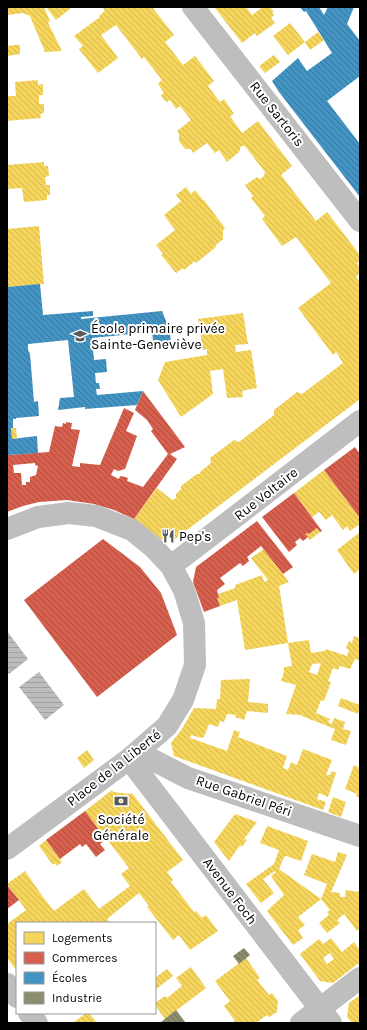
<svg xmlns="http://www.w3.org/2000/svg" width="367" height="1030" viewBox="0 0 367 1030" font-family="Karla,sans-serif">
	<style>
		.water { fill: url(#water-rules) }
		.homes { fill: url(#homes-back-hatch); fill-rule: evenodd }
		.shops { fill: url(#shops-back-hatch); fill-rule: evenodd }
		.schools { fill: url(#schools-back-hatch) }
		.industry { fill: url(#industry-back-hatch) }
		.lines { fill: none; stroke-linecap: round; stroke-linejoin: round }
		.minor { stroke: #bebebe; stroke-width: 22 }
		.labels { text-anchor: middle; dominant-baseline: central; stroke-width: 4; stroke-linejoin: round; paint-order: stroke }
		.street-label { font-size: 14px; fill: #000; stroke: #fff }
		.poi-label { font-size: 14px; fill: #000; stroke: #fff; text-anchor: start }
	</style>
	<defs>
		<pattern id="water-rules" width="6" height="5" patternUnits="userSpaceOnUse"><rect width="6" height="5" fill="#bcbcbc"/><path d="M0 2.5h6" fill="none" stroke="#a0a0a0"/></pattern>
		<pattern id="homes-back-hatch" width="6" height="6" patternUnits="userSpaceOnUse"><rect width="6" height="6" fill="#f6d55c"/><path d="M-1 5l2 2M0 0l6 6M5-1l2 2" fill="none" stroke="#d1b54e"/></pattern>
		<pattern id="shops-back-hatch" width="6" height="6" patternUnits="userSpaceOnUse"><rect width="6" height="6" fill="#d6604d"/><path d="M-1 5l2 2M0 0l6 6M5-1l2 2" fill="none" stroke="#ab4d3e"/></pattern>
		<pattern id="schools-back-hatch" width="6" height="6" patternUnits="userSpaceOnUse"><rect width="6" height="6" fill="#4393c3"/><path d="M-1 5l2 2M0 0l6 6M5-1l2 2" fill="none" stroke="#36769c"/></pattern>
		<pattern id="industry-back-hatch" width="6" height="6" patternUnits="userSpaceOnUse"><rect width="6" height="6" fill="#8c8c6e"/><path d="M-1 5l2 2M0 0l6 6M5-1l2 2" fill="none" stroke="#707058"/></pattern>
	</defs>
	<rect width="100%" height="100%" fill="#fff"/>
	<!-- water -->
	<path class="water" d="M 7,631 L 28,659 L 9,674 L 7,671 Z
		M 39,672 L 64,705 L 45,720 L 19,687 Z"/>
	<!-- homes -->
	<path class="homes" d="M 7,7 L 44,7 L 50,21 L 48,23 L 62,51 L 45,52 L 30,16 L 23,13 L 7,15 Z
		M 46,7 L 69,7 L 70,9 L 56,20 Z
		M 104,7 L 152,7 L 174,35 L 165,42 L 183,65 L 195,56 L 214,81 L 208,86 L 220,102 L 224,99 L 234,114 L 230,116 L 242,133 L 258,121 L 292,166 L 281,175 L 316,221 L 327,212 L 360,255 L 360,261 L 357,263 L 360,268 L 360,273 L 356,277 L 360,282 L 360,353 L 359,354 L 360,356 L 360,399 L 175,539 L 161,539 L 134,519 L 157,488 L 172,500 L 176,498 L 176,494 L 181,489 L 181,486 L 197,474 L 200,474 L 200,472 L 211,463 L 210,458 L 234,440 L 239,442 L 274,415 L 274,410 L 297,392 L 302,394 L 343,363 L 336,352 L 333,355 L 298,308 L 331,283 L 296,237 L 282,246 L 262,219 L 265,216 L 251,198 L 253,196 L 245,185 L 257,177 L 260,179 L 264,176 L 265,172 L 245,146 L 241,146 L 239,152 L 227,162 L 219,150 L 215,153 L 207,143 L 193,153 L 191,149 L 185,149 L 179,141 L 179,134 L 177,131 L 191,120 L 180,106 L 176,109 L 170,100 L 167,102 L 164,100 L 161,95 L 164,93 L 158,84 L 162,80 L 144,57 L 142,59 L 116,25 L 101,35 L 118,58 L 98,73 L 79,49 L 83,46 L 74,36 L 100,17 L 99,16 L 105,11 L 103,8 Z
		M 217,7 L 246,7 L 252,15 L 263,7 L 270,7 L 274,12 L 272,13 L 274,15 L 271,18 L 275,23 L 257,36 L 255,33 L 242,43 L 215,8 Z
		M 290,23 L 305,42 L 288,55 L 273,36 Z
		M 318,32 L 324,40 L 310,50 L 305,42 Z
		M 16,45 L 20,45 L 20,54 L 7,56 L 7,46 Z
		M 274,55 L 280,62 L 265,73 L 259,66 Z
		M 38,80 L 38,85 L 43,84 L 43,95 L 39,95 L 39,104 L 44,104 L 44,113 L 40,114 L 41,118 L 7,121 L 7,96 L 16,96 L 15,82 Z
		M 44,162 L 44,166 L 48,166 L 49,176 L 45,177 L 46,185 L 50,185 L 50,195 L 47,195 L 47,200 L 24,202 L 22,188 L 7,189 L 7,165 Z
		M 186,187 L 191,194 L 195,190 L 203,200 L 204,200 L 225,228 L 223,230 L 223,239 L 215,246 L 216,247 L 196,263 L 195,261 L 184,270 L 183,268 L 176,273 L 161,255 L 163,254 L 156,245 L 175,230 L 164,215 L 181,201 L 176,195 Z
		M 39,226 L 44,284 L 7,287 L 7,229 Z
		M 243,313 L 248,344 L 235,345 L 236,352 L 251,350 L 257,388 L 242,391 L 243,397 L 227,398 L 223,369 L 210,371 L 213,394 L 181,417 L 158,380 L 165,362 L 207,355 L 207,349 L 203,350 L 198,319 Z
		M 11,428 L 16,428 L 17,438 L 12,439 Z
		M 324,470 L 360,518 L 360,524 L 350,531 L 347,526 L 343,530 L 332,515 L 326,520 L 319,512 L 312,517 L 294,493 Z
		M 317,528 L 320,532 L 310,540 L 305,534 L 307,533 L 309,534 Z
		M 360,532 L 360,569 L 354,574 L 337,550 Z
		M 264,549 L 289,582 L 279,586 L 288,643 L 245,650 L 237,600 L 220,606 L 217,598 L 219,598 L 218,594 L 235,588 L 235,585 L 262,575 L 264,582 L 268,580 L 251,558 Z
		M 354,636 L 360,638 L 360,660 L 355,659 L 350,669 L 340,666 L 338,670 L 333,668 L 328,681 L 331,682 L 324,701 L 321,700 L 316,713 L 330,719 L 328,722 L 332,724 L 334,718 L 345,722 L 343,729 L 351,731 L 346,745 L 331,740 L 335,729 L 302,716 L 302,715 L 286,714 L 296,685 L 281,681 L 284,672 L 284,667 L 292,666 L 288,643 L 309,640 L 311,653 L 325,651 L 326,649 L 347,656 L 349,650 L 346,648 L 349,641 L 352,643 ZM 321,663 L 317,675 L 309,672 L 312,664 Z
		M 250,679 L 248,702 L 268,704 L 268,713 L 247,711 L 244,720 L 235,717 L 236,715 L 227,714 L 224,722 L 220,721 L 218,727 L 209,724 L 204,737 L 201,738 L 191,735 L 190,738 L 227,751 L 234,730 L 240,732 L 238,737 L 287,756 L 283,768 L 288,770 L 291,762 L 297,765 L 303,749 L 332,760 L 326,775 L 330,775 L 332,771 L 336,773 L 328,797 L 319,793 L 317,799 L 326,802 L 323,810 L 174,756 L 171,743 L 182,729 L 194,708 L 216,709 L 217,699 L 220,699 L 221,680 Z
		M 341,698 L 360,705 L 358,714 L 338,706 Z
		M 87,750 L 94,760 L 84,768 L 77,758 Z
		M 354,765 L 360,768 L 360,798 L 356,796 L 357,794 L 345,789 Z
		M 112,790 L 113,792 L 130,794 L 132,793 L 183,860 L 167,872 L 173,880 L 171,882 L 194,912 L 196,911 L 202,918 L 206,915 L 218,931 L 190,950 L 179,935 L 173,940 L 147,907 L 149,906 L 139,893 L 107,919 L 110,923 L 17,923 L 17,971 L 7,958 L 7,924 L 26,910 L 7,884 L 25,871 L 43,897 L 54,911 L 84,889 L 99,909 L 130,886 L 121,874 L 129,868 L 85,811 Z
		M 333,797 L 346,802 L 341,817 L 328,812 Z
		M 235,814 L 257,822 L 244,839 L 247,840 L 242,847 L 240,845 L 229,861 L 214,842 Z
		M 267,826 L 308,841 L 301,861 L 286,856 L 284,857 L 279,869 L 321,899 L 298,917 L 305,925 L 298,930 L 303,938 L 293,945 L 267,911 L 284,895 L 271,876 L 276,872 L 275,871 L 263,879 L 274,893 L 261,903 L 246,884 L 274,864 L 279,850 L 260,843 Z
		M 46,840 L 62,862 L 57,866 L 55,863 L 53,865 L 39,846 Z
		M 338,852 L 347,855 L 331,892 L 340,893 L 340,897 L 345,897 L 346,890 L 360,892 L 360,928 L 357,931 L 344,914 L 337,920 L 340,923 L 327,933 L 319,923 L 329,915 L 327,912 L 330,910 L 321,899 L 327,884 L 304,875 L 312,854 L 335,862 Z
		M 331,938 L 342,952 L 354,942 L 360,950 L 360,962 L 333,983 L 320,981 L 300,954 L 319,939 L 323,944 ZM 330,953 L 334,959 L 327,964 L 323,958 Z
		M 246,958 L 260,978 L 257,980 L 269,995 L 272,993 L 278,1001 L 277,1012 L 269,1017 L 267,1015 L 256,1023 L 232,1023 L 235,1021 L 224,1006 L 230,1001 L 215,981 Z
		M 191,967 L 206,988 L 165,1019 L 155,1005 L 155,1003 L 165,996 L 167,998 L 182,986 L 176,978 Z
		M 167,969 L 173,976 L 155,990 L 155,978 Z
		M 360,995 L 360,1023 L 352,1023 L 347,1017 L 349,1003 Z
		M 86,1013 L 89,1013 L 97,1023 L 73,1023 Z"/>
	<!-- shops -->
	<path class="shops" d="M 143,391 L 185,447 L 170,454 L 177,459 L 134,519 L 114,510 L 94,504 L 67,500 L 39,502 L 23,506 L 7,512 L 7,455 L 49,452 L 55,426 L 62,427 L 63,423 L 66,424 L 66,422 L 72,423 L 71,429 L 80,430 L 72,466 L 80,467 L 80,463 L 100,465 L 124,408 L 134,413 L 126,431 L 137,436 L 125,469 L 118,471 L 114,469 L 111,475 L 119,479 L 120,476 L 125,477 L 128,478 L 127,481 L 143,487 L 168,454 L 151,431 L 153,429 L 147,420 L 135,410 ZM 35,463 L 35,465 L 38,466 L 36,475 L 30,477 L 30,482 L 26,482 L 26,485 L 22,485 L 21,473 L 14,473 L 13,465 Z
		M 355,447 L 360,454 L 360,518 L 324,470 Z
		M 294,493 L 322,531 L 320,532 L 317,528 L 309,534 L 307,533 L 305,534 L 308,537 L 303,541 L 300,538 L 295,542 L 297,545 L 289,552 L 262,517 Z
		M 257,521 L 293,567 L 283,574 L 261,546 L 247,557 L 249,561 L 243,566 L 240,563 L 220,578 L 225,584 L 217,590 L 219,598 L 217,598 L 220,606 L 204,612 L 193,582 L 196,567 Z
		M 103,539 L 140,567 L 161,593 L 177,635 L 97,697 L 24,600 Z
		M 85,811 L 106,839 L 100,844 L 105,850 L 96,857 L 86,844 L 82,847 L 80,844 L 60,859 L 46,840 Z
		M 7,885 L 19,900 L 7,909 Z"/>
	<!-- schools -->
	<path class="schools" d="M 300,7 L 319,7 L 324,15 L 328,7 L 354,7 L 347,24 L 360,41 L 360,76 L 327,101 L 360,144 L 360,197 L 279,92 L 272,81 L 298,58 L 307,71 L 332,53 L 306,11 L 304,12 Z
		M 40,284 L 43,315 L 93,311 L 93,316 L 81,317 L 81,319 L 162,311 L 170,331 L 171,348 L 154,349 L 152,332 L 92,338 L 94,360 L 106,359 L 107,372 L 95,373 L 96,383 L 99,383 L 100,389 L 96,389 L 97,395 L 143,391 L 137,405 L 85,409 L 85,407 L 58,410 L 60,398 L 74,397 L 68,340 L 28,344 L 28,350 L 30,354 L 34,402 L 38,401 L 39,416 L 16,418 L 16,419 L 13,419 L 13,428 L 11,428 L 12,439 L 37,436 L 38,453 L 7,455 L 7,287 Z"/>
	<!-- industry -->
	<path class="industry" d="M 244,948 L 250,955 L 239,964 L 233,956 Z
		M 176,1010 L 186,1023 L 162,1023 L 161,1022 Z"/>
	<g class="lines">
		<!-- minor -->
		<path class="minor" d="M 193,7 L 360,221
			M 7,529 L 38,517 L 69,513 L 96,516 L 132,530 L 153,547 L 171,566 L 184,590 L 194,623 L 195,665 L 183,700 L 167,726 L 129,759 L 7,849
			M 171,566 L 360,421
			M 129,759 L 331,1023
			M 129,759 L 151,759 L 188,778 L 360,836
			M 7,984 L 17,997
			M 29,1013 L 37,1023
			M 301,1023 L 360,978"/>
	</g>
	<!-- icons -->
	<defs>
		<g id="school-bare" transform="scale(1.08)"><path d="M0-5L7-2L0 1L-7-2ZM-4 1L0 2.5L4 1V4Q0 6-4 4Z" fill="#595959" stroke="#fff" stroke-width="2.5" paint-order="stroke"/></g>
		<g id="restaurant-bare" transform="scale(1.08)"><path d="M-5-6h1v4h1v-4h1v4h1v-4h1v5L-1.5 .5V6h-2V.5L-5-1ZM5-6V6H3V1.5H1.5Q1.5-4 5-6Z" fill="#595959" stroke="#fff" stroke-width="2.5" paint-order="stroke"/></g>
		<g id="bank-bare" transform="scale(1.08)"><path d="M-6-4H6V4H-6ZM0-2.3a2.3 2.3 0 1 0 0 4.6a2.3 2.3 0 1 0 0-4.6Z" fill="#595959" stroke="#fff" stroke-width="2.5" paint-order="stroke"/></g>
	</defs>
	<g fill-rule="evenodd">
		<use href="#school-bare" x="80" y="336"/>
		<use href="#restaurant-bare" x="168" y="536"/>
		<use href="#bank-bare" x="121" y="801"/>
	</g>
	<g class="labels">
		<!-- street labels -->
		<g class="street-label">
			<text transform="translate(277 114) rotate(52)">Rue Sartoris</text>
			<text transform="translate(266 494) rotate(-38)">Rue Voltaire</text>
			<text transform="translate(114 768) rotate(-38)">Place de la Liberté</text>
			<text transform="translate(244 796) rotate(19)">Rue Gabriel Péri</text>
			<text transform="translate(230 891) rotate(53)">Avenue Foch</text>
		</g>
		<!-- poi labels -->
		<g class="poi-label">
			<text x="91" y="328">École primaire privée<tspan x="91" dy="16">Sainte-Geneviève</tspan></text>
			<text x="179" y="536">Pep's</text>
			<text x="121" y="819" text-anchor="middle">Société<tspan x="121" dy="16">Générale</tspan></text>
		</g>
	</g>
	<!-- border -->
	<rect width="367" height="1030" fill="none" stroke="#000000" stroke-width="16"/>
	<!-- legend -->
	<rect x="16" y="922" width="140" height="92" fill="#ffffff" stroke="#999999"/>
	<rect x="24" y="932" width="20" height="12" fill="#f6d55c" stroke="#999999"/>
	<text x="52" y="942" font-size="12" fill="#000000">Logements</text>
	<rect x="24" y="952" width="20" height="12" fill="#d6604d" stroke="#999999"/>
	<text x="52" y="962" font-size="12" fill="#000000">Commerces</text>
	<rect x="24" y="972" width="20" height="12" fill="#4393c3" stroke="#999999"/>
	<text x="52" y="982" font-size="12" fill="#000000">Écoles</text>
	<rect x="24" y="992" width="20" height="12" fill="#8c8c6e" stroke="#999999"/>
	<text x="52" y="1002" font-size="12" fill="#000000">Industrie</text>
</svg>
